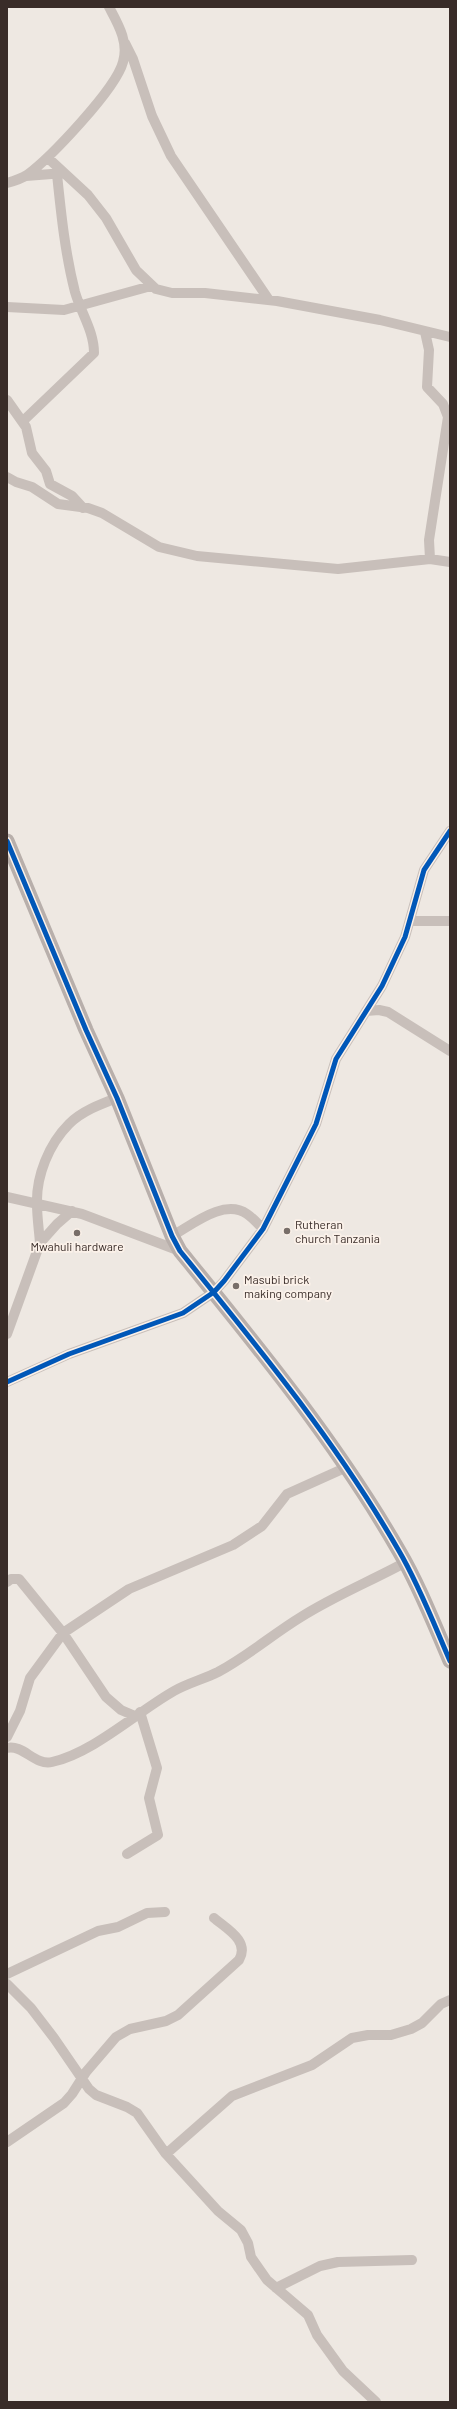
<svg xmlns="http://www.w3.org/2000/svg" width="457" height="2409" viewBox="0 0 457 2409" font-family="Barlow,sans-serif">
	<style>
		.lines { fill: none; stroke-linecap: round; stroke-linejoin: round }
		.street { stroke: #c8bfba; stroke-width: 10 }
		.secondary { stroke: #b8afab; stroke-width: 15 }
		.cycleway-casing { stroke: #fbf1e9; stroke-width: 8 }
		.cycleway { stroke: #0057b8; stroke-width: 5 }
		.poi-dot { fill: #786e69; stroke: #fbf1e9; stroke-width: 1.5 }
		.labels { text-anchor: middle; dominant-baseline: central; stroke-width: 3.5; stroke-linejoin: round; paint-order: stroke }
		.poi-label { font-size: 12px; fill: #392c28; stroke: #fbf1e9; text-anchor: start }
	</style>
	<rect width="100%" height="100%" fill="#eee8e2"/>
	<g class="lines">
		<!-- street -->
		<path class="street" d="M 125,43 L 133,59 L 152,116 L 171,156 L 269,300
			M 48,158 L 88,195 L 106,218 L 136,270 L 156,289 L 172,293 L 205,293 L 277,301 L 380,320 L 450,337
			M 26,176 L 64,173
			M 7,183 C 14,181 21,179 27,175 C 50,158 116,89 123,62 C 129,42 118,24 109,7
			M 7,307 L 64,310 L 151,286
			M 425,332 L 429,350 L 427,387 L 443,404 L 448,417 L 429,540 L 430,559
			M 7,400 L 26,427 L 32,453 L 46,471 L 50,484 L 72,496 L 83,508
			M 23,421 L 94,353 C 94,331 81,313 75,292 C 65,253 61,213 57,174
			M 7,477 L 16,482 L 32,487 L 58,504 L 88,508 L 102,513 L 159,547 L 197,556 L 338,569 L 430,559 L 450,562
			M 411,921 L 450,921
			M 366,1011 L 379,1010 L 388,1012 L 450,1051
			M 7,1197 L 82,1214 L 180,1251
			M 172,1236 C 192,1225 224,1198 247,1214 C 253,1218 258,1224 263,1229
			M 40,1243 C 39,1230 37,1217 37,1204 C 36,1176 49,1144 69,1124 C 82,1111 101,1104 117,1098
			M 7,1334 L 40,1243 L 57,1224 L 72,1211
			M 7,1382 L 69,1354 L 183,1313 L 214,1292 L 224,1281 L 263,1229 L 305,1146 L 316,1124 L 336,1059 L 382,986 L 405,937 L 424,870 L 450,831
			M 7,1582 L 11,1579 L 19,1579 L 63,1633 L 106,1697 L 121,1710 L 135,1716
			M 7,1737 L 20,1711 L 30,1678 L 63,1633 L 129,1589 L 233,1545 L 262,1526 L 287,1494 L 347,1467
			M 7,1748 C 23,1744 35,1766 52,1762 C 93,1753 137,1712 174,1691 C 188,1683 204,1679 218,1672 C 248,1656 273,1634 301,1617 C 334,1596 371,1581 406,1562
			M 127,1854 L 158,1835 L 149,1798 L 157,1768 L 140,1712
			M 7,1974 L 98,1931 L 118,1927 L 147,1913 L 165,1912
			M 7,1984 L 31,2008 L 54,2038 L 89,2089 L 96,2095 L 127,2107 L 137,2113 L 166,2154 L 218,2211 L 241,2230 L 248,2243 L 251,2257 L 267,2280 L 308,2315 L 317,2335 L 343,2371 L 376,2402
			M 7,2142 L 64,2103 L 72,2094 L 86,2072 L 116,2037 L 130,2029 L 166,2021 L 178,2015 L 239,1960 C 250,1941 227,1929 214,1918
			M 166,2154 L 232,2096 L 312,2065 L 352,2038 L 368,2035 L 391,2035 L 411,2029 L 422,2023 L 441,2004 L 450,2000
			M 276,2288 L 320,2266 L 338,2262 L 412,2260"/>
		<!-- secondary -->
		<path class="secondary" d="M 7,841 L 86,1030 L 117,1098 L 172,1236 L 180,1251 C 258,1347 337,1443 399,1551 C 419,1585 434,1624 450,1661"/>
		<!-- cycleway casing -->
		<g class="cycleway-casing">
			<path id="cycleway" d="M 7,841 L 86,1030 L 117,1098 L 172,1236 L 180,1251 C 258,1347 337,1443 399,1551 C 419,1585 434,1624 450,1661
				M 7,1382 L 69,1354 L 183,1313 L 214,1292 L 224,1281 L 263,1229 L 305,1146 L 316,1124 L 336,1059 L 382,986 L 405,937 L 424,870 L 450,831"/>
		</g>
		<!-- cycleway -->
		<use href="#cycleway" class="cycleway"/>
	</g>
	<!-- markers -->
	<g class="poi-dot">
		<circle cx="287" cy="1231" r="4"/>
		<circle cx="77" cy="1233" r="4"/>
		<circle cx="236" cy="1286" r="4"/>
	</g>
	<g class="labels">
		<!-- poi labels -->
		<g class="poi-label">
			<text x="295" y="1224">Rutheran<tspan x="295" dy="14">church Tanzania</tspan></text>
			<text x="77" y="1246" text-anchor="middle">Mwahuli hardware</text>
			<text x="244" y="1279">Masubi brick<tspan x="244" dy="14">making company</tspan></text>
		</g>
	</g>
	<!-- border -->
	<rect width="457" height="2409" fill="none" stroke="#392c28" stroke-width="16"/>
</svg>
